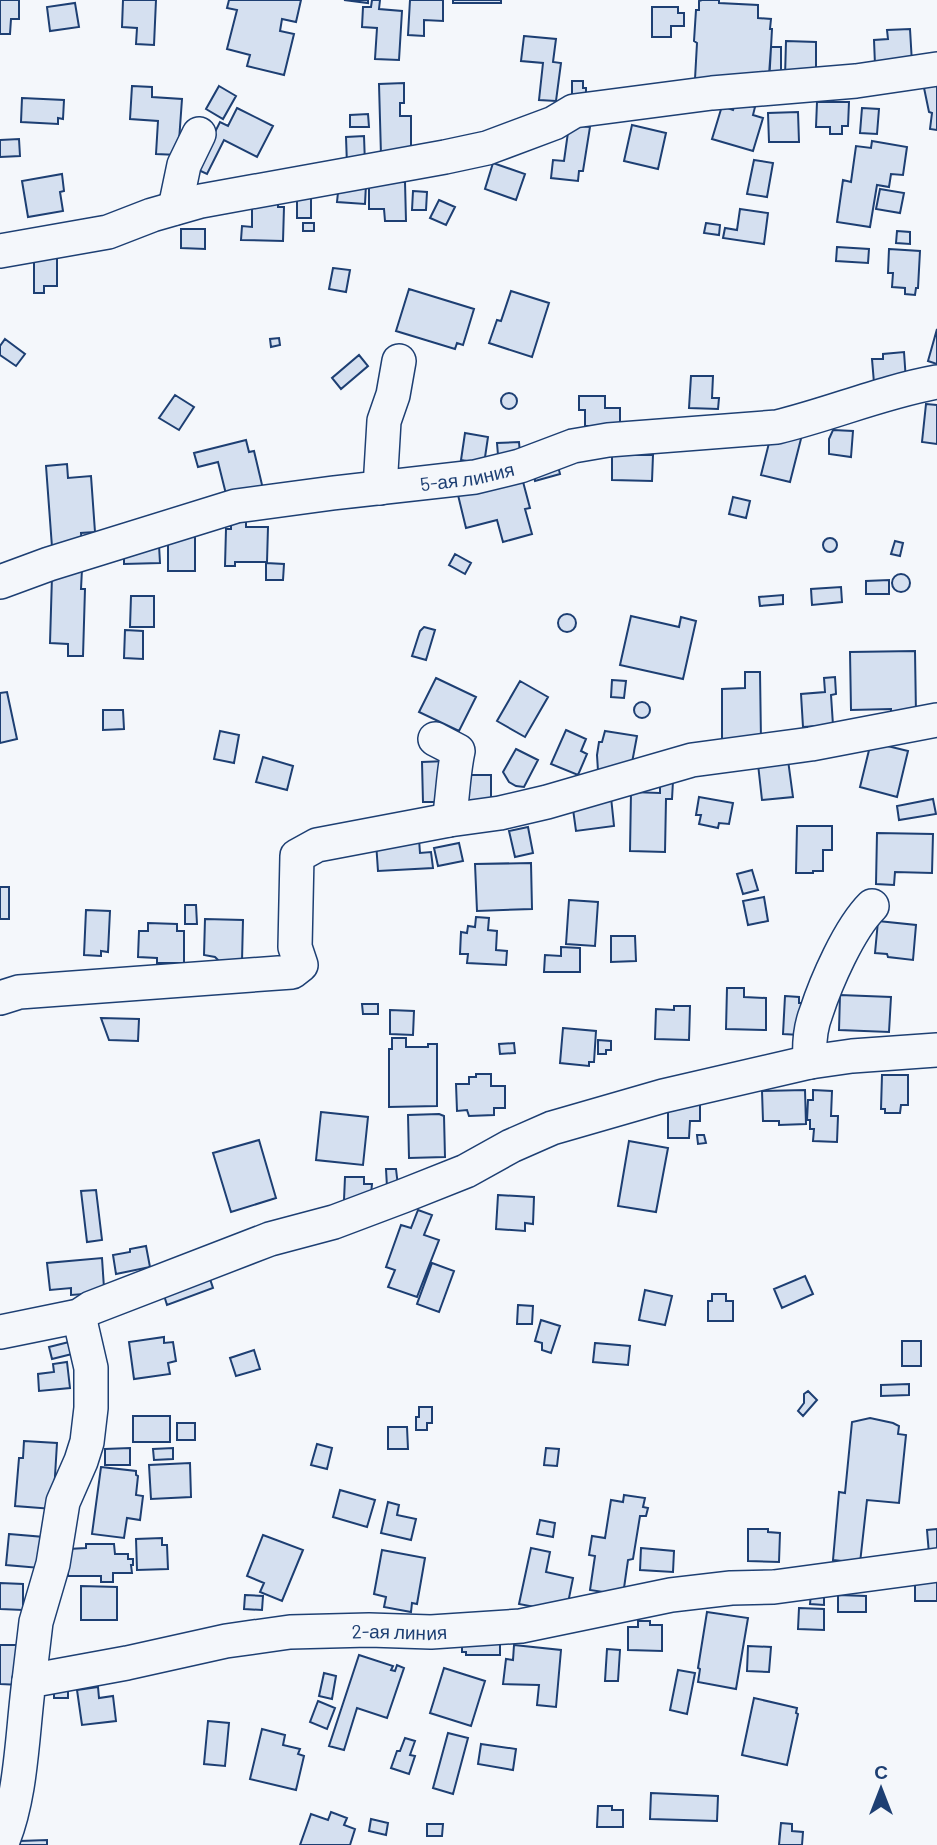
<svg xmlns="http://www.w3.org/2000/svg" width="937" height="1845" viewBox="0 0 937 1845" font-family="Barlow,sans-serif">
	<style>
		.building { fill: #d5e0f0; stroke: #1d3f73; stroke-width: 2 }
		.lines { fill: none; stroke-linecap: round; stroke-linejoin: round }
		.minor-casing { stroke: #1d3f73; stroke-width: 36 }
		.minor { stroke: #f4f7fb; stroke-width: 33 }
		.labels { text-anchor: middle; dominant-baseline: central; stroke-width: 5; stroke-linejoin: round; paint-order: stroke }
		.street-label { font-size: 19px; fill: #1d3f73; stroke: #f4f7fb }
	</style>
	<rect width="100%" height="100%" fill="#f4f7fb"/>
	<!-- building -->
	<path class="building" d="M 0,0 L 19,0 L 19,19 L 11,19 L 10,34 L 0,34 Z
		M 123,0 L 156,0 L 154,45 L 136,44 L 137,28 L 122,27 Z
		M 229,0 L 301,0 L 296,22 L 282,19 L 280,31 L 294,34 L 284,75 L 247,66 L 250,55 L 227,49 L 237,10 L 227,8 Z
		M 344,0 L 368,0 L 368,3 Z
		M 372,0 L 380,0 L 379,9 L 402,11 L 399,60 L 375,59 L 377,28 L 362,27 L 363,7 L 371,7 Z
		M 410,0 L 443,0 L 443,21 L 424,20 L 424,36 L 408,35 Z
		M 453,0 L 501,0 L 501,3 L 453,3 Z
		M 702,0 L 719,0 L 719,3 L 758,5 L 758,18 L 771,19 L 770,29 L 772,29 L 769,84 L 695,79 L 697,43 L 694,41 L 696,10 L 699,10 L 699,1 Z
		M 75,3 L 79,27 L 50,31 L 47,7 Z
		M 652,7 L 678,7 L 678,13 L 684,13 L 684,26 L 671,26 L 671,37 L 652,37 Z
		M 910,29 L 912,63 L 875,65 L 874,40 L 888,39 L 887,30 Z
		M 524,36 L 556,39 L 553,62 L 561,63 L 556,101 L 539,100 L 543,63 L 521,61 Z
		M 786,41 L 816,42 L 816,69 L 799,69 L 798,77 L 785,77 Z
		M 771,47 L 781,47 L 781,75 L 769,75 Z
		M 572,81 L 583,81 L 583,88 L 586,88 L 586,97 L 572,96 Z
		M 937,81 L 937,130 L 930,129 L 932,113 L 929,112 L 923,83 Z
		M 404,83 L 404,103 L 400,103 L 400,116 L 411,116 L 411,155 L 381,155 L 379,84 Z
		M 132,86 L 152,87 L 152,97 L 182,99 L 178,155 L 156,154 L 158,121 L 130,119 Z
		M 219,86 L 236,96 L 223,119 L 206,109 Z
		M 22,98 L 64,100 L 63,119 L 58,118 L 58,124 L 21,122 Z
		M 736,101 L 755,107 L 753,115 L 763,118 L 753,151 L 712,139 L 722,106 L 733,110 Z
		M 817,102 L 849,102 L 848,126 L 842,126 L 842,134 L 830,134 L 830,127 L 816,127 Z
		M 237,108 L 273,126 L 257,157 L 224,140 L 207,174 L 192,167 L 213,136 L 220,122 L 228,126 Z
		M 862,108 L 879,109 L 877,134 L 860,133 Z
		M 798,112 L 799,142 L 769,142 L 768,113 Z
		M 368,114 L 369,127 L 350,127 L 350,115 Z
		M 569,125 L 590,127 L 583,171 L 579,171 L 578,181 L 551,178 L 553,160 L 564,161 Z
		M 632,125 L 666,133 L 658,169 L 624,161 Z
		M 364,136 L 365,164 L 347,165 L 346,137 Z
		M 19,139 L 20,156 L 0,157 L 0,140 Z
		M 872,141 L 907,147 L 903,175 L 891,174 L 889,187 L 877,185 L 870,227 L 837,222 L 843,180 L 851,182 L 856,146 L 871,148 Z
		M 754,160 L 773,163 L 767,197 L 747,194 Z
		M 493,163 L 525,174 L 516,200 L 485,189 Z
		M 62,174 L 64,191 L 60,192 L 63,211 L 28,217 L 22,181 Z
		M 369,182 L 405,182 L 406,221 L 385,221 L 384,209 L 369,209 Z
		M 339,183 L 366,184 L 365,204 L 337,202 Z
		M 880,189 L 904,193 L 900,213 L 876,209 Z
		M 413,191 L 427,192 L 426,210 L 412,210 Z
		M 297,196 L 311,196 L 311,218 L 297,218 Z
		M 278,198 L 278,207 L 284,207 L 283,241 L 241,240 L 242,226 L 252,227 L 252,204 Z
		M 439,200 L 455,207 L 446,225 L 430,218 Z
		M 740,209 L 768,213 L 764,244 L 723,238 L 725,228 L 737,230 Z
		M 303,223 L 314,223 L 314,231 L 303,231 Z
		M 706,223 L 720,225 L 719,235 L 704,233 Z
		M 181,229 L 205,229 L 205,249 L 181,248 Z
		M 897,231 L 910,232 L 910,244 L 896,243 Z
		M 837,247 L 869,249 L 868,263 L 836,261 Z
		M 889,249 L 920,251 L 918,288 L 916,288 L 915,295 L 905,294 L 905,288 L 892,287 L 893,273 L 888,273 Z
		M 34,257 L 57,257 L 57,286 L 44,286 L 44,293 L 34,293 Z
		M 333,268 L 350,270 L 346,292 L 329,289 Z
		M 409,289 L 474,309 L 463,345 L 457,343 L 455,349 L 396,331 Z
		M 511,291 L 549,303 L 532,357 L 489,343 L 497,320 L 501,321 Z
		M 937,329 L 937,364 L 928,361 Z
		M 279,338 L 280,345 L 271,347 L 270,339 Z
		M 5,339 L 25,354 L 16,366 L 0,355 L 0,346 Z
		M 904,352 L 906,381 L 874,383 L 872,359 L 883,359 L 883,354 Z
		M 359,355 L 368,366 L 341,389 L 332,378 Z
		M 691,376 L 713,376 L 712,398 L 719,398 L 718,409 L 689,408 Z
		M501 401a8 8 0 1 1 16 0a8 8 0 1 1-16 0Z
		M 175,395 L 194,407 L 179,430 L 159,418 Z
		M 579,396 L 605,396 L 605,408 L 620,408 L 620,426 L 585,426 L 585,410 L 579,410 Z
		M 926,404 L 937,405 L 937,444 L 922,442 Z
		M 804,427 L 790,482 L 761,475 L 771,435 Z
		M 833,430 L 853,431 L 851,457 L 829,454 L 829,439 Z
		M 465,433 L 488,437 L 484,464 L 461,460 Z
		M 246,440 L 249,452 L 254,451 L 263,489 L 227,498 L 218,462 L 198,467 L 194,453 Z
		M 519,442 L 520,454 L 498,455 L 497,443 Z
		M 612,451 L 636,451 L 636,455 L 653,455 L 652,481 L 612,480 Z
		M 557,462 L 560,474 L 535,481 L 532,468 Z
		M 67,464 L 68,478 L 91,476 L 95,532 L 81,533 L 82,545 L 52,547 L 46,466 Z
		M 522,478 L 530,508 L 525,509 L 532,534 L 503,542 L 497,520 L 466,528 L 458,495 Z
		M 733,497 L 750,501 L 746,518 L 729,514 Z
		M 231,522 L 246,522 L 246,527 L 268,527 L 267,562 L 235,562 L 235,566 L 225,566 L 226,529 L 231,529 Z
		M 189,532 L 195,538 L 195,571 L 168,571 L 168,537 Z
		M823 545a7 7 0 1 1 14 0a7 7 0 1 1-14 0Z
		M 895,541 L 903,543 L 900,556 L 891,554 Z
		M 159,545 L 160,563 L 124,564 L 124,551 Z
		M 455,554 L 471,563 L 465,574 L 449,565 Z
		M 266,563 L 284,564 L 283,580 L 266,580 Z
		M 82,569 L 81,589 L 85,589 L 83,656 L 68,656 L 68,644 L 50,643 L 52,576 Z
		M892 583a9 9 0 1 1 18 0a9 9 0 1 1-18 0Z
		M 889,580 L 889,594 L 866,594 L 866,581 Z
		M 841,587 L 842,602 L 812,605 L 811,589 Z
		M 783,595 L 783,604 L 760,606 L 759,597 Z
		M 131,596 L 154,596 L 154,627 L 130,627 Z
		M558 623a9 9 0 1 1 18 0a9 9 0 1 1-18 0Z
		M 631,616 L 679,627 L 681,617 L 696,621 L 683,679 L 620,665 Z
		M 424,627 L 435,630 L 426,660 L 412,656 L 420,631 Z
		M 125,630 L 143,631 L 143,659 L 124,658 Z
		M 915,651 L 916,715 L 891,715 L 891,709 L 851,710 L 850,652 Z
		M 745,672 L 760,672 L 761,740 L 722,744 L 722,689 L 745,688 Z
		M 835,677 L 836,694 L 831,695 L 833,725 L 803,727 L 801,694 L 825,692 L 824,678 Z
		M 436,678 L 476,697 L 459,731 L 419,712 Z
		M 612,680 L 626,681 L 624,698 L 611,697 Z
		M 520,681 L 548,697 L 525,737 L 497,721 Z
		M 7,692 L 17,739 L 0,743 L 0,693 Z
		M634 710a8 8 0 1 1 16 0a8 8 0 1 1-16 0Z
		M 103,710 L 123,710 L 124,729 L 103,730 Z
		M 566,730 L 586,739 L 581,751 L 587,754 L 578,775 L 551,764 Z
		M 220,731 L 239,735 L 234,763 L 214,759 Z
		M 605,731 L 637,736 L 631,768 L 598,771 L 597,755 L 599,742 L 602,742 Z
		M 871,742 L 908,751 L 897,797 L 860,787 Z
		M 516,749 L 538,760 L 524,787 L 516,786 L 509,782 L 503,772 Z
		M 263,757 L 293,766 L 287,790 L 256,782 Z
		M 788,760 L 793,797 L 762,800 L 758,764 Z
		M 447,761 L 448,802 L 423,802 L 422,762 Z
		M 466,775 L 491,775 L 491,805 L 466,805 Z
		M 660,781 L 673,781 L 672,799 L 666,799 L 665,852 L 630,851 L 631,792 L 660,793 Z
		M 611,797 L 614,826 L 576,831 L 572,802 Z
		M 699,797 L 733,803 L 729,824 L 719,823 L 718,828 L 699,824 L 701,815 L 696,815 Z
		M 933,799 L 936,814 L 899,820 L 897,806 Z
		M 797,826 L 832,826 L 832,850 L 823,850 L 823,871 L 813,871 L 813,873 L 796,873 Z
		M 528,827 L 533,853 L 515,857 L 509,831 Z
		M 877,833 L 933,834 L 932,873 L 895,872 L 894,885 L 876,884 Z
		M 419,839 L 420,853 L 431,852 L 433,868 L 378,871 L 376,842 Z
		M 459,843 L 463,861 L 438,866 L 434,848 Z
		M 531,863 L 532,909 L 477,911 L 475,864 Z
		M 752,870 L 758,890 L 743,894 L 737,874 Z
		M 0,887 L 9,887 L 9,919 L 0,919 Z
		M 764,897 L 768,921 L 748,925 L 743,901 Z
		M 569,900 L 598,902 L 595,946 L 566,944 Z
		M 185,905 L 196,905 L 197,924 L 185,924 Z
		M 86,910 L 110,911 L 108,952 L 101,951 L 101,956 L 84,955 Z
		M 476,917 L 489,918 L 488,930 L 497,931 L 496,950 L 507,951 L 506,965 L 467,963 L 468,954 L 460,954 L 461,932 L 467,933 L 468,926 L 475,927 Z
		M 205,919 L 243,920 L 242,961 L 223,965 L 215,957 L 204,955 Z
		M 878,921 L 916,925 L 913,960 L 888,957 L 887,954 L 875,953 Z
		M 148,923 L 177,924 L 177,931 L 184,931 L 184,963 L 157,963 L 157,958 L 138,957 L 139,931 L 148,931 Z
		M 611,936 L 635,936 L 636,961 L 611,962 Z
		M 561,947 L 580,948 L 580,972 L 544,972 L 545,955 L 561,956 Z
		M 727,988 L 744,988 L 744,997 L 766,998 L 766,1030 L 726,1029 Z
		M 840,995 L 891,997 L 889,1032 L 839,1030 Z
		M 785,996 L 799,997 L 799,1003 L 805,1003 L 800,1035 L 783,1034 Z
		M 362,1004 L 378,1004 L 378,1014 L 363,1014 Z
		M 674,1006 L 690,1006 L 689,1040 L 655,1039 L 656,1009 L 674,1010 Z
		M 390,1010 L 414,1011 L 413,1035 L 390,1034 Z
		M 101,1018 L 139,1019 L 138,1041 L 109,1040 Z
		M 563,1028 L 596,1031 L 594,1062 L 589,1062 L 589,1066 L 560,1063 Z
		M 392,1038 L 406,1038 L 406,1047 L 428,1047 L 428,1044 L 437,1044 L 437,1106 L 389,1107 L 389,1049 L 392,1049 Z
		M 598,1040 L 611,1041 L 611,1050 L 606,1050 L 606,1054 L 598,1054 Z
		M 514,1043 L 515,1053 L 500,1054 L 499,1044 Z
		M 476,1074 L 491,1074 L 491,1086 L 505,1086 L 505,1108 L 494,1108 L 494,1115 L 469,1116 L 467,1110 L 457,1111 L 456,1084 L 469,1084 L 469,1077 L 476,1077 Z
		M 882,1075 L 908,1075 L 908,1105 L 901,1105 L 900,1113 L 885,1113 L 885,1109 L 881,1109 Z
		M 805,1090 L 806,1124 L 779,1125 L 779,1121 L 763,1121 L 762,1091 Z
		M 813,1090 L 832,1091 L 831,1116 L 838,1116 L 837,1142 L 813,1141 L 814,1129 L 810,1129 L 810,1120 L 807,1120 L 808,1100 L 813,1100 Z
		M 700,1103 L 700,1121 L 690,1121 L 689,1138 L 668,1138 L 668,1111 Z
		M 321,1112 L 368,1117 L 363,1165 L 316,1160 Z
		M 439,1114 L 444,1116 L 445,1157 L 409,1158 L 408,1115 Z
		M 697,1135 L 704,1135 L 706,1143 L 698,1144 Z
		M 259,1140 L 276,1198 L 231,1212 L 213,1153 Z
		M 629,1141 L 668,1148 L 656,1212 L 618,1206 Z
		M 386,1169 L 396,1169 L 398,1186 L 387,1187 Z
		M 345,1177 L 364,1177 L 364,1184 L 372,1184 L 371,1194 L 362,1201 L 344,1200 Z
		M 96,1190 L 102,1240 L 87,1242 L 81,1191 Z
		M 498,1195 L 534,1197 L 533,1224 L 525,1223 L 525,1231 L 496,1229 Z
		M 418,1210 L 432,1215 L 424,1235 L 439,1240 L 417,1297 L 388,1287 L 395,1270 L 386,1267 L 401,1225 L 411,1228 Z
		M 146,1246 L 150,1267 L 116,1274 L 113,1255 L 130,1252 L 130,1249 Z
		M 102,1258 L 104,1288 L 98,1293 L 71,1295 L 71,1288 L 50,1290 L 47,1263 Z
		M 432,1263 L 454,1271 L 439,1312 L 417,1304 Z
		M 208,1273 L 213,1288 L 167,1305 L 162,1289 Z
		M 805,1276 L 813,1294 L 782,1308 L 774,1289 Z
		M 645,1290 L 672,1296 L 665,1325 L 639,1320 Z
		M 712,1294 L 726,1294 L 726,1301 L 733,1301 L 733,1321 L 708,1321 L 708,1301 L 712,1301 Z
		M 518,1305 L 533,1306 L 532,1324 L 517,1324 Z
		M 541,1320 L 560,1326 L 551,1353 L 542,1350 L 542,1343 L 535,1341 Z
		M 164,1337 L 164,1343 L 173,1342 L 176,1361 L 168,1363 L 170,1374 L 134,1379 L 129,1342 Z
		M 902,1341 L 921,1341 L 921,1366 L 902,1366 Z
		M 69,1342 L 72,1354 L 52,1359 L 49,1347 Z
		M 595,1343 L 630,1346 L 628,1365 L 593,1362 Z
		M 254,1350 L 260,1369 L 236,1376 L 230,1358 Z
		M 67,1362 L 70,1388 L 39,1391 L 38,1374 L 54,1372 L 53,1364 Z
		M 909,1384 L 909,1395 L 881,1396 L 881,1385 Z
		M 808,1391 L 817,1400 L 803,1416 L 798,1411 L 804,1403 L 804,1394 Z
		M 419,1407 L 432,1407 L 432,1423 L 427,1423 L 427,1430 L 416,1430 L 416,1417 L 419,1417 Z
		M 133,1416 L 170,1416 L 170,1442 L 133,1442 Z
		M 870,1418 L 893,1423 L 899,1426 L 898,1434 L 906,1435 L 899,1503 L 867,1500 L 860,1563 L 833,1560 L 839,1492 L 845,1493 L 852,1422 Z
		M 177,1423 L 195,1423 L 195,1440 L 177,1440 Z
		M 388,1427 L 407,1427 L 408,1449 L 388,1449 Z
		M 24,1441 L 57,1443 L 53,1509 L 15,1506 L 19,1458 L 23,1458 Z
		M 317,1444 L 332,1448 L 327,1469 L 311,1465 Z
		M 130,1448 L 130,1465 L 105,1465 L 105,1449 Z
		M 173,1448 L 173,1459 L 154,1460 L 153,1449 Z
		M 546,1448 L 559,1449 L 557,1466 L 544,1465 Z
		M 190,1463 L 191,1497 L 151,1499 L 149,1465 Z
		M 101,1467 L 136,1471 L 136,1475 L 138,1476 L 136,1495 L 143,1496 L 140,1520 L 127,1518 L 124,1538 L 92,1534 Z
		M 340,1490 L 375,1500 L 367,1527 L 333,1517 Z
		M 624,1495 L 645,1498 L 643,1507 L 648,1508 L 646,1516 L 640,1516 L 633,1559 L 628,1560 L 623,1595 L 590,1590 L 595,1556 L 589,1555 L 592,1536 L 605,1538 L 611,1500 L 623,1502 Z
		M 388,1502 L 399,1505 L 397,1515 L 416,1519 L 411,1540 L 381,1533 Z
		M 540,1520 L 555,1523 L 553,1537 L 537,1534 Z
		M 748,1529 L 768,1529 L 768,1532 L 780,1533 L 779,1562 L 748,1561 Z
		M 937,1529 L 937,1554 L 929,1554 L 927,1530 Z
		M 9,1534 L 44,1537 L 40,1568 L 6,1565 Z
		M 263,1535 L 303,1550 L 282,1601 L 260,1592 L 264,1583 L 247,1576 Z
		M 162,1538 L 162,1545 L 167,1545 L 168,1569 L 137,1570 L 136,1539 Z
		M 86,1544 L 114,1544 L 115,1554 L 128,1554 L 128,1559 L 133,1559 L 133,1565 L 131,1565 L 132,1573 L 113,1573 L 113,1582 L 101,1582 L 101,1576 L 68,1576 L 68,1549 L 86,1548 Z
		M 531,1548 L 550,1552 L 546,1572 L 573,1578 L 566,1613 L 519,1604 Z
		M 641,1548 L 674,1551 L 673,1572 L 640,1570 Z
		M 382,1550 L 425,1558 L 417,1604 L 412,1603 L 411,1612 L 384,1607 L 386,1597 L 374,1594 Z
		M 915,1578 L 937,1578 L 937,1601 L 915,1601 Z
		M 0,1583 L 23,1584 L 23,1610 L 0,1609 Z
		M 81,1586 L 117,1587 L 117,1620 L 81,1620 Z
		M 811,1594 L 824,1594 L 824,1605 L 810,1604 Z
		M 245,1595 L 263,1596 L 262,1610 L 244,1609 Z
		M 838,1595 L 866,1596 L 866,1612 L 838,1612 Z
		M 799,1608 L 824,1609 L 824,1630 L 798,1629 Z
		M 707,1612 L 748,1618 L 736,1689 L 698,1682 L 700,1669 L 698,1668 Z
		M 638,1621 L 650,1621 L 650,1625 L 662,1625 L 662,1651 L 628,1650 L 628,1627 L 638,1627 Z
		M 462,1639 L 500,1639 L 500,1655 L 466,1655 L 466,1652 L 462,1652 Z
		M 0,1645 L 22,1645 L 20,1685 L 0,1684 Z
		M 514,1645 L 561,1650 L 556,1707 L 537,1705 L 539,1685 L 503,1684 L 506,1659 L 513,1660 Z
		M 748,1646 L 771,1647 L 769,1672 L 747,1671 Z
		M 607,1649 L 620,1650 L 618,1681 L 605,1681 Z
		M 359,1655 L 393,1666 L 391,1670 L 395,1671 L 397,1665 L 404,1668 L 387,1718 L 357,1708 L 344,1750 L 329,1746 Z
		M 444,1668 L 485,1681 L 471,1726 L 430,1713 Z
		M 678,1670 L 695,1673 L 687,1714 L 670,1710 Z
		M 324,1673 L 336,1676 L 332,1699 L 319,1696 Z
		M 54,1685 L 68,1685 L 68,1698 L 54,1698 Z
		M 98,1687 L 99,1698 L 113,1696 L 116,1721 L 82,1725 L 77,1690 Z
		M 754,1698 L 797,1708 L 796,1713 L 798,1714 L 787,1765 L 742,1755 Z
		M 318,1701 L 335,1708 L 327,1729 L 310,1722 Z
		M 208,1721 L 229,1723 L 225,1766 L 204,1764 Z
		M 262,1729 L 285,1735 L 283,1745 L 300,1749 L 298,1754 L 304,1756 L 296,1790 L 250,1779 Z
		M 448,1733 L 468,1738 L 453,1794 L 433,1788 Z
		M 405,1738 L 415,1741 L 410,1755 L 415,1756 L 409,1774 L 391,1768 L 397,1751 L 400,1751 Z
		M 481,1744 L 516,1749 L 513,1770 L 478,1764 Z
		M 651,1793 L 718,1796 L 717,1821 L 650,1819 Z
		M 598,1806 L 612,1806 L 612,1810 L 623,1810 L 623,1827 L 597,1827 Z
		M 331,1812 L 347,1818 L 344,1825 L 355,1829 L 350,1845 L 300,1845 L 311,1814 L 328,1820 Z
		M 371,1819 L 388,1823 L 386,1835 L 369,1831 Z
		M 781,1823 L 792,1824 L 792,1831 L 803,1832 L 802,1845 L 779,1845 Z
		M 427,1824 L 443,1824 L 442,1836 L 427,1836 Z
		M 47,1840 L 47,1845 L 20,1845 L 20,1841 Z"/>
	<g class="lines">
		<!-- minor casing -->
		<g class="minor-casing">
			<g id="minor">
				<path d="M 175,208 L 184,165 L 199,134"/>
				<path d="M 0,251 L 108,232 L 152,215 L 201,201 L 445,157 L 487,148 L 554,123 L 574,111 L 712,93 L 856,81 L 937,69"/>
				<path d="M 380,488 L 384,421 L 393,395 L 399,361"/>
				<path id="s1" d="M 0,582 L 49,564 L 236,506 L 333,493 L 475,477 L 520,466 L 573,446 L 608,440 L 777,427 C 831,414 882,392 937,382"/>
				<path d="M 435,739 L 458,751 C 453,774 453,797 449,820"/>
				<path d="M 0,998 L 19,992 L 292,972 L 301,965 L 295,947 L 297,856 L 317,845 L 449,820 L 500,813 L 547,802 L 692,760 L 811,744 L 937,720"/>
				<path d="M 810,1062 C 809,1046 810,1028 816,1013 C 826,982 849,929 872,906"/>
				<path d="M 0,1332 L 79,1316 L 91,1308 L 270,1239 L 334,1222 L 403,1196 L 466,1171 L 511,1146 L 552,1128 L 663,1096 L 810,1062 L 852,1056 L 937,1050"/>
				<path d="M 29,1681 L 36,1622 L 53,1564 L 63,1502 L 81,1461 L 87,1442 L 91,1408 L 91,1368 L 79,1316"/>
				<path id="s2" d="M 1,1845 C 22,1797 22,1733 29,1681 L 127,1663 L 226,1641 L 290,1632 L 369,1630 L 431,1632 L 521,1626 L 671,1595 L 731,1588 L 774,1587 L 937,1565"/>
			</g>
		</g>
		<!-- minor -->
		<use href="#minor" class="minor"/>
	</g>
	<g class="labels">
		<!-- street labels -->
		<g class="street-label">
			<text stroke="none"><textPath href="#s1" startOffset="481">5-ая линия</textPath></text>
			<text stroke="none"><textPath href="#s2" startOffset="542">2-ая линия</textPath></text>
		</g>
	</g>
	<!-- north arrow -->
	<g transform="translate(881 1789)" stroke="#f4f7fb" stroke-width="5" paint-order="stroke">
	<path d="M0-5L12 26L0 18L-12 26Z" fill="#1d3f73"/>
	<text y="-10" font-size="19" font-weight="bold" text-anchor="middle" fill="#1d3f73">С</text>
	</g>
</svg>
